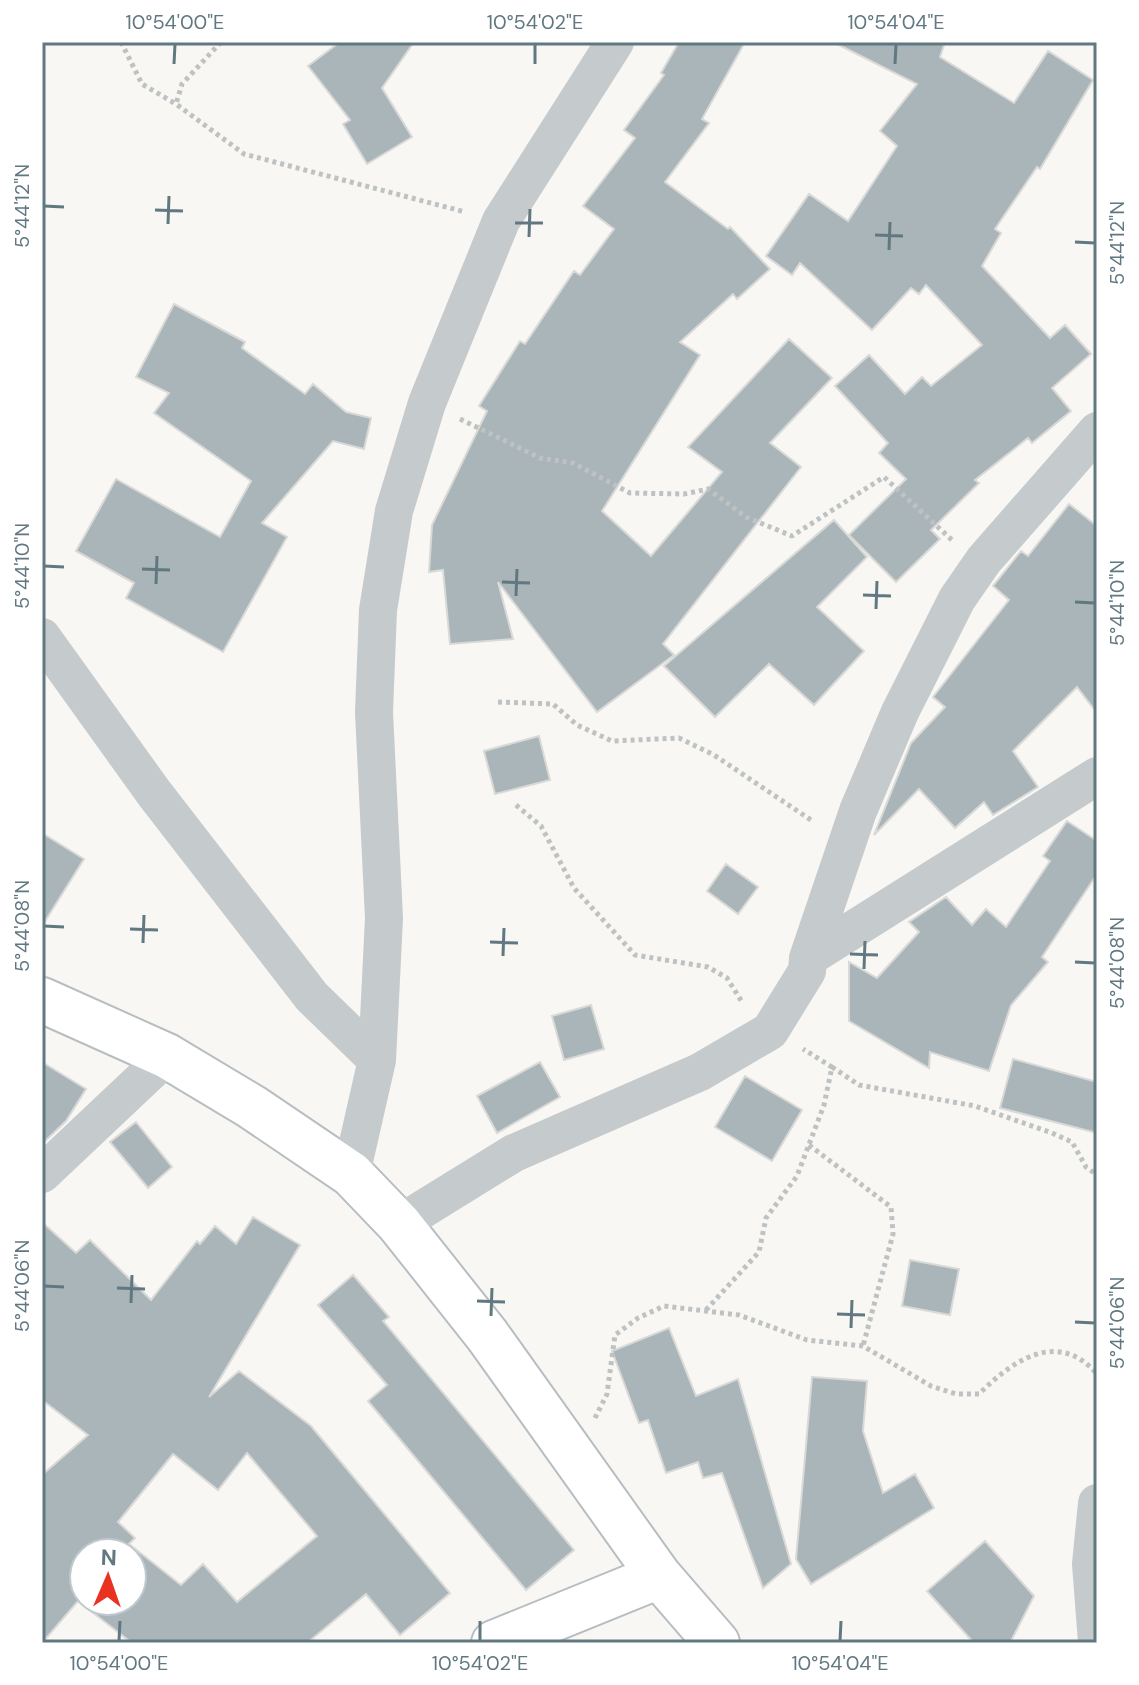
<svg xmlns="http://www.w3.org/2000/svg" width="1139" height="1685" viewBox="0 0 1139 1685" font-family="'DM Sans',sans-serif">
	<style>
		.building { fill: #a9b5b8; stroke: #d9d9d7; stroke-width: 2; fill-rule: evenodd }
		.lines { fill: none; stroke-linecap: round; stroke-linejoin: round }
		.secondary-casing { stroke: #b7bec1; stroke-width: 48 }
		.path { stroke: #bec2c3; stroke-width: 5; stroke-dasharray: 4 4; stroke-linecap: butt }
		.street { stroke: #c5cacc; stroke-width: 38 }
		.secondary { stroke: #fff; stroke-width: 44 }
		.ticks { fill: none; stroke: #617881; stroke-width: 3 }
		.neatline { fill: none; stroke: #617881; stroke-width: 3 }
		.ticks-label { font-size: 20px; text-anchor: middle; fill: #617881 }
	</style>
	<rect width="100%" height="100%" fill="#f8f7f4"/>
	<!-- building -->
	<path class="building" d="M 340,42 L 414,42 L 382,88 L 412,137 L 367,164 L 343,124 L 350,120 L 308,66 Z
		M 679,42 L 745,42 L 702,119 L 709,123 L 665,182 L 728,229 L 730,227 L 770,269 L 737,299 L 733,294 L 680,342 L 700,355 L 602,511 L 651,556 L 722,472 L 688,447 L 789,339 L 832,378 L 770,443 L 801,467 L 663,644 L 674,655 L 597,712 L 498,582 L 513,639 L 450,644 L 443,570 L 429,572 L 432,525 L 487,411 L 479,406 L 520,341 L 525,344 L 574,271 L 580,275 L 614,229 L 583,206 L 635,138 L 624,130 L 664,75 L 661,73 Z
		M 833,42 L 945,42 L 940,57 L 1014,103 L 1048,51 L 1093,80 L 1040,169 L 1037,167 L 995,229 L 1001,233 L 982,266 L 1050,338 L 1065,325 L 1091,354 L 1052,388 L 1071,411 L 1032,443 L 1028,438 L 975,480 L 979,483 L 931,530 L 940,539 L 896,582 L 849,535 L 906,479 L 879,453 L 888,443 L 835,386 L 869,355 L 905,394 L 922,377 L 931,386 L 982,345 L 926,285 L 919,294 L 911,288 L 872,330 L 800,263 L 792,275 L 766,256 L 809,194 L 848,221 L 897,146 L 880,131 L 917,84 Z
		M 174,304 L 245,342 L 242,348 L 305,394 L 313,384 L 346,412 L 371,418 L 364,449 L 333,441 L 262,523 L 287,537 L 223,652 L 126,598 L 134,583 L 76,551 L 116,479 L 220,537 L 251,481 L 154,413 L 169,393 L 136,377 Z
		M 1069,504 L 1097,526 L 1097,713 L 1077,687 L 1013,751 L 1038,787 L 993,815 L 984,802 L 955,828 L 919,789 L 874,835 L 911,743 L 945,707 L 933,697 L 1009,600 L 993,586 L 1021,551 L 1028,556 Z
		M 834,520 L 867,557 L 817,607 L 864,651 L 814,705 L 769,664 L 715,717 L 664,666 Z
		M 539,736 L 550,780 L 495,794 L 484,751 Z
		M 1067,821 L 1097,841 L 1097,874 L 1042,957 L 1048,962 L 1011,1005 L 989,1071 L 930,1052 L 929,1068 L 849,1021 L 849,962 L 877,978 L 919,932 L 909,922 L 946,897 L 972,925 L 986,909 L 1006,927 L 1050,861 L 1043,856 Z
		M 42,833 L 84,859 L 42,926 Z
		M 726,864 L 758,887 L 738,914 L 707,891 Z
		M 591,1005 L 604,1049 L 564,1060 L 552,1016 Z
		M 1013,1059 L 1097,1082 L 1097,1133 L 1000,1108 Z
		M 42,1062 L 86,1089 L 66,1121 L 42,1144 Z
		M 540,1062 L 560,1097 L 497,1133 L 477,1096 Z
		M 745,1076 L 802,1110 L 772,1161 L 715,1127 Z
		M 136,1122 L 172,1167 L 148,1188 L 110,1142 Z
		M 253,1217 L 300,1245 L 209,1397 L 239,1371 L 311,1426 L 450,1593 L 400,1635 L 366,1594 L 307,1643 L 132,1643 L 78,1601 L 42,1643 L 42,1475 L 88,1435 L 42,1400 L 42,1222 L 76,1253 L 90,1240 L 151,1300 L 197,1241 L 200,1244 L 215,1226 L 236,1244 ZM 247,1453 L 317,1536 L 237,1602 L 203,1564 L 181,1585 L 129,1544 L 135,1538 L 118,1522 L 173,1454 L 218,1490 ZM 84,1553 L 132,1553 L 132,1601 L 84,1601 Z
		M 910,1260 L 959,1269 L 950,1315 L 902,1306 Z
		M 353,1275 L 389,1317 L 383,1321 L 574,1550 L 526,1590 L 368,1401 L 387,1385 L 318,1305 Z
		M 669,1328 L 696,1396 L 738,1379 L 791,1564 L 763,1588 L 722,1473 L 703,1478 L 698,1462 L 666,1473 L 648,1420 L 639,1423 L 612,1351 Z
		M 812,1377 L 867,1381 L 863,1431 L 883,1493 L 915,1474 L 934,1508 L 811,1584 L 796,1559 Z
		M 985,1541 L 1034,1596 L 1010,1643 L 974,1643 L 927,1591 Z"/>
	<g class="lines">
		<!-- secondary casing -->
		<g class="secondary-casing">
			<path id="secondary" d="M 42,1000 L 167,1056 L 252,1107 L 351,1174 L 399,1224 L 487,1335 L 659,1576 L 717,1643
				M 494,1643 L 659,1576"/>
		</g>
		<!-- path -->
		<path class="path" d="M 121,42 L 142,84 L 176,104
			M 221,42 L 182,84 L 176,104 L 244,154 L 465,212
			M 460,419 L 540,458 L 573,463 L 630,493 L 684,494 L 708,489 L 746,517 L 792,536 L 884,477 L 953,541
			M 498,702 L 553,704 L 577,725 L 612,741 L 679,738 L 714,755 L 814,822
			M 516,805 L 541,826 L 574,888 L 635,955 L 708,967 L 727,978 L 742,1002
			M 832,1067 L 859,1085 L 975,1106 L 1052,1133 L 1072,1142 L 1086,1167 L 1097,1175
			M 809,1145 L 891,1207 L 893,1234 L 863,1346
			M 706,1310 L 759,1252 L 766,1218 L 797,1176 L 824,1105 L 832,1067 L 803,1049
			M 595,1418 L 607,1394 L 615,1335 L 638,1318 L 664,1306 L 739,1315 L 807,1340 L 863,1346 L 931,1386 L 956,1394 L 979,1394 C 1013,1360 1058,1329 1097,1374"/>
		<!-- street -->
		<path class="street" d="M 42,637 L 154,793 L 312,997 L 377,1060
			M 808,958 L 1097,776
			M 42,1174 L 167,1056
			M 351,1174 L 377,1060 L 384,918 L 374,712 L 378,610 L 394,511 L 427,403 L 501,221 L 615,42
			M 399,1224 L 514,1153 L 700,1072 L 770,1031 L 807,971 L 808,958 L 858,811 L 900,712 L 957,599 L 984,560 L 1097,431
			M 1097,1503 L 1091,1564 L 1097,1642"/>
		<!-- secondary -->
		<use href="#secondary" class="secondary"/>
	</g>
	<!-- ticks -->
	<path class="ticks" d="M 174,64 L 175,44M 535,64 L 535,44M 895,64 L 896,44M 44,206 L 64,207M 155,210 L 183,211M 515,223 L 543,223M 168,224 L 169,196M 875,235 L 903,236M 529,237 L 530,209M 1075,242 L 1095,243M 889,250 L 890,222M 44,566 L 64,567M 142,569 L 170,570M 502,582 L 530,583M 156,584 L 157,556M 863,595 L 891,596M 516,596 L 517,569M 1075,602 L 1095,603M 876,609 L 877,581M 44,926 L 64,927M 130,929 L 158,930M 490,942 L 518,943M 143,943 L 144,915M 850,954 L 878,955M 503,956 L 504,928M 1075,962 L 1095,963M 864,969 L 865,941M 44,1286 L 64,1287M 117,1288 L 145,1289M 477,1301 L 505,1302M 131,1303 L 132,1275M 837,1314 L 865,1315M 491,1316 L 492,1288M 1075,1322 L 1095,1323M 851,1328 L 852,1300M 119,1641 L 120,1621M 480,1641 L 480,1621M 840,1641 L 841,1621"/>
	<!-- border -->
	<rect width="1139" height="1685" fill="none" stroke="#ffffff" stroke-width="88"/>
	<!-- north arrow -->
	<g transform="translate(108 1577) rotate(2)"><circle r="38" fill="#ffffff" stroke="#c0c9cd" stroke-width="2"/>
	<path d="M0-6L14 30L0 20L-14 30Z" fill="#ea3222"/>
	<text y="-12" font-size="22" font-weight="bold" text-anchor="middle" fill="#617881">N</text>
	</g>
	<rect x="44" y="44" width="1051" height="1597" class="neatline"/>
	<g class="ticks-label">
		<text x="175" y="29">10°54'00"E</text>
		<text x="535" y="29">10°54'02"E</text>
		<text x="896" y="29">10°54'04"E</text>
		<text transform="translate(22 206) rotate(-90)" y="7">5°44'12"N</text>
		<text transform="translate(1117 243) rotate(-90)" y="7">5°44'12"N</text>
		<text transform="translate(22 566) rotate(-90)" y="7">5°44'10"N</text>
		<text transform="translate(1117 603) rotate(-90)" y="7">5°44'10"N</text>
		<text transform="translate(22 926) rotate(-90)" y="7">5°44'08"N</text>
		<text transform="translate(1117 963) rotate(-90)" y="7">5°44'08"N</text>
		<text transform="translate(22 1286) rotate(-90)" y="7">5°44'06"N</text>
		<text transform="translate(1117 1323) rotate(-90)" y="7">5°44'06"N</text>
		<text x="119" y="1670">10°54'00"E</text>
		<text x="480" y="1670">10°54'02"E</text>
		<text x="840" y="1670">10°54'04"E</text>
	</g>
</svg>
